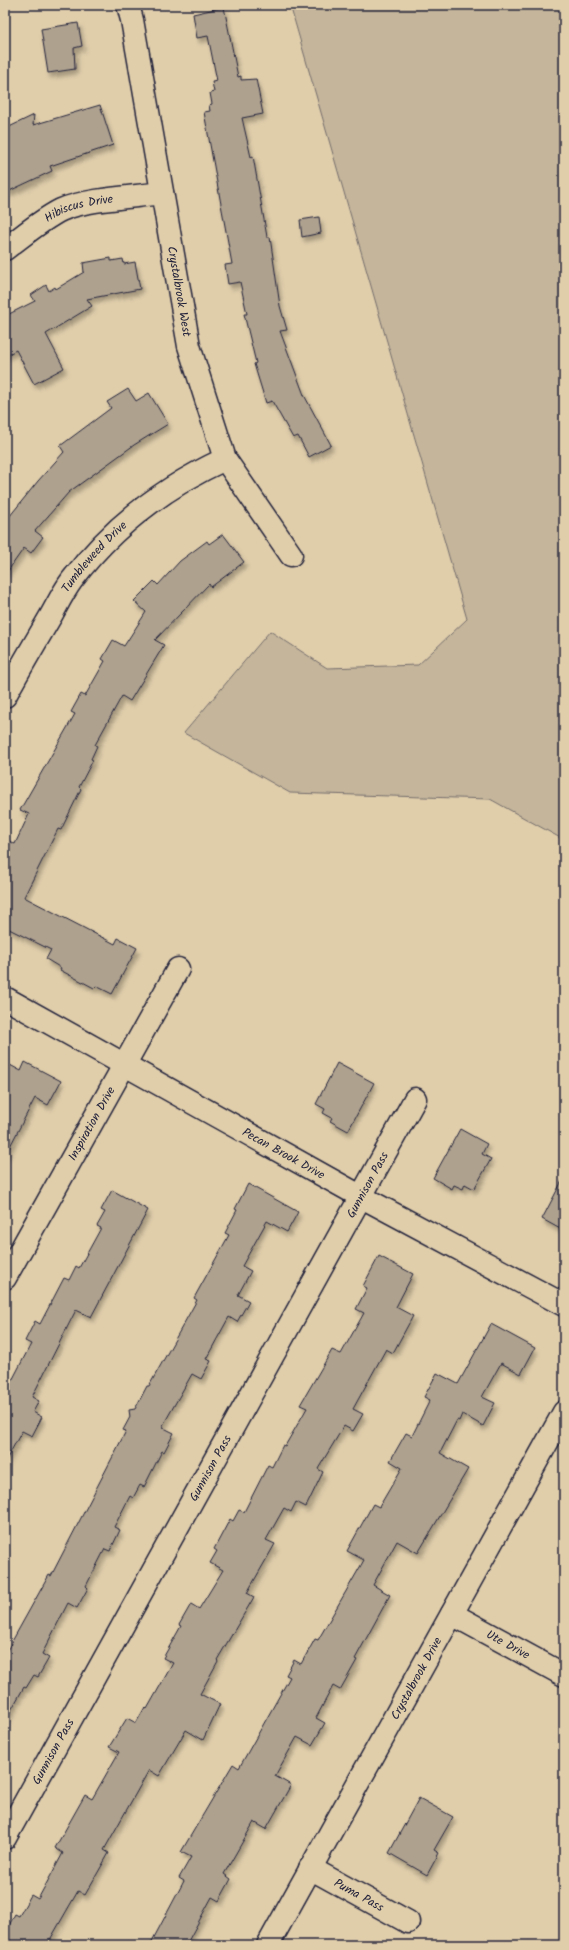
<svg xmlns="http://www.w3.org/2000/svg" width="569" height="1950" viewBox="0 0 569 1950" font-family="Kalam,sans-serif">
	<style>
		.green { fill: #c4b59b; stroke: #736c6b }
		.building { fill: #aea18e; stroke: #22223b; filter: url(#shadow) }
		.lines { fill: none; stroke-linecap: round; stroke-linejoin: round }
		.street-casing { stroke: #22223b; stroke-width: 25 }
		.street { stroke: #e0ceab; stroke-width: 22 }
		.labels { text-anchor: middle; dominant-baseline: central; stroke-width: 3.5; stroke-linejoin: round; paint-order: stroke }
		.street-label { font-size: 12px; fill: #22223b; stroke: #e0ceab }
	</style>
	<defs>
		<filter id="shadow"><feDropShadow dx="2.5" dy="4.5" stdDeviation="2" flood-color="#0004"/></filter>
	</defs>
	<rect width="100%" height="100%" fill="#e0ceab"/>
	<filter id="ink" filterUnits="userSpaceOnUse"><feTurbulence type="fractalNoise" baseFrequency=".025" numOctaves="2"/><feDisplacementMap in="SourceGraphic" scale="8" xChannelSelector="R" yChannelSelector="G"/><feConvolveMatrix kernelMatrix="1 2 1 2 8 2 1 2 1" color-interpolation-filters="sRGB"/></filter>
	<g filter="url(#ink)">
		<!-- green -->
		<path class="green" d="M 290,5 L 564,5 L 564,840 L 490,799 L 290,793 L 184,733 L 270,631 L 327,668 L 418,665 L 467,619 Z"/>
		<!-- building -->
		<path class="building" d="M 224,7 L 238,77 L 241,76 L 241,80 L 256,79 L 263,114 L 242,118 L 251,157 L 253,156 L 267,237 L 270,237 L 280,306 L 287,330 L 280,331 L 304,395 L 331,445 L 309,457 L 298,436 L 293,438 L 272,401 L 266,403 L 254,364 L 256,363 L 244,314 L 247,314 L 240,282 L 228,284 L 225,265 L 232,264 L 204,112 L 210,111 L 209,105 L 212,104 L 210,93 L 214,92 L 212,82 L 217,81 L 208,36 L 197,38 L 193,14 Z
			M 78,23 L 82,46 L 74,48 L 75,69 L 48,73 L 41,29 Z
			M 100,105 L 113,145 L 50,166 L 52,171 L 5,193 L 5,129 L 34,115 L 33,125 Z
			M 319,217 L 321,233 L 302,237 L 300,220 Z
			M 111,258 L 111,261 L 123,259 L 124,264 L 135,262 L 140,289 L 87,299 L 92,306 L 46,334 L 64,368 L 34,384 L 16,350 L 5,356 L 5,316 L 35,301 L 31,295 L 46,285 L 49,291 L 55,287 L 56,289 L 84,272 L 83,263 Z
			M 128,389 L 136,401 L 149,393 L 168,424 L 134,445 L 69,492 L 35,531 L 43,537 L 31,553 L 24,548 L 5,575 L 5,522 L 38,481 L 64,452 L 60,446 L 111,408 L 107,402 Z
			M 223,534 L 244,562 L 211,587 L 209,584 L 155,640 L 164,645 L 130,701 L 122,696 L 95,745 L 97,746 L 91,759 L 93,760 L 79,787 L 81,789 L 61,830 L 58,829 L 24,897 L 115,944 L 118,938 L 137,948 L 112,994 L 96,986 L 94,988 L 60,970 L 61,968 L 46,959 L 51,950 L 5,927 L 5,839 L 15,844 L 29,814 L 20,810 L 75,714 L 71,712 L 81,694 L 85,696 L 105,661 L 102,659 L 113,640 L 124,646 L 146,612 L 134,601 L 154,581 L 158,585 L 180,561 L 207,541 L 209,544 Z
			M 25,1062 L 61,1081 L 48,1105 L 35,1098 L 5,1156 L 5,1075 L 10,1065 L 21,1071 Z
			M 337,1063 L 374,1083 L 348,1131 L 330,1121 L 332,1118 L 323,1113 L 325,1109 L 316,1104 Z
			M 460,1129 L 487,1144 L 482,1154 L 491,1159 L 474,1189 L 465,1184 L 463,1189 L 454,1185 L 452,1189 L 433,1178 Z
			M 564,1177 L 564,1231 L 542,1219 Z
			M 248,1184 L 298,1212 L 287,1232 L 267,1221 L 242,1266 L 251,1271 L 238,1295 L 249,1301 L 237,1322 L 229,1317 L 206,1359 L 211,1361 L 201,1379 L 192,1374 L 162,1427 L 174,1433 L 164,1452 L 162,1451 L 144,1487 L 140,1485 L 133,1498 L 130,1496 L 114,1527 L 120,1530 L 110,1551 L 105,1549 L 86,1586 L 88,1588 L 77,1608 L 68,1603 L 42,1654 L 49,1658 L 38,1677 L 34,1675 L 26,1688 L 24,1687 L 5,1721 L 5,1654 L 49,1575 L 51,1576 L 126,1431 L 123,1430 L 130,1417 L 129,1410 L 135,1409 L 147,1386 L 149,1386 L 197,1300 L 194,1298 L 229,1235 L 225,1233 L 237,1210 L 235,1209 Z
			M 112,1190 L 148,1210 L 91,1317 L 76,1310 L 32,1397 L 39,1401 L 33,1412 L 42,1417 L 32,1436 L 22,1431 L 5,1462 L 5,1394 L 31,1344 L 25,1341 L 35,1321 L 40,1324 L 64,1278 L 69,1280 L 76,1266 L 79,1268 L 101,1228 L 97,1226 L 105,1212 L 101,1210 Z
			M 379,1256 L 413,1274 L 396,1307 L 413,1316 L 393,1353 L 386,1349 L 353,1409 L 363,1414 L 353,1431 L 344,1426 L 318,1469 L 323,1472 L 306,1507 L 296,1502 L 291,1512 L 284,1508 L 266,1540 L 275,1544 L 247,1593 L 254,1597 L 217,1660 L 218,1661 L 200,1694 L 220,1704 L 203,1740 L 186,1730 L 159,1776 L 149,1770 L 104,1850 L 109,1853 L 85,1895 L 78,1891 L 47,1945 L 17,1945 L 5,1938 L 5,1933 L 15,1914 L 19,1916 L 31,1895 L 38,1899 L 63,1853 L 55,1848 L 85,1795 L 92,1799 L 119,1752 L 109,1747 L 127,1718 L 136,1723 L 145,1707 L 147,1709 L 173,1663 L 163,1658 L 181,1626 L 179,1625 L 191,1604 L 199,1609 L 223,1570 L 210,1563 L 217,1551 L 214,1549 L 230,1519 L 233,1521 L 239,1510 L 244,1512 L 268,1465 L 272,1467 L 283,1445 L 285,1446 L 307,1408 L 300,1405 L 332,1350 L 341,1354 L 364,1313 L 356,1309 L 367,1288 L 363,1286 Z
			M 491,1324 L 535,1348 L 521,1374 L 501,1363 L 482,1397 L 495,1403 L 483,1426 L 462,1414 L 459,1421 L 457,1420 L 440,1453 L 468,1469 L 418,1553 L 397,1541 L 373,1585 L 390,1595 L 355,1659 L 357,1660 L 340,1690 L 333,1686 L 316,1718 L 325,1723 L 312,1745 L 297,1737 L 275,1776 L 291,1785 L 266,1829 L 254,1822 L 224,1874 L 231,1879 L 219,1901 L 212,1897 L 186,1945 L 150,1945 L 184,1881 L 179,1878 L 191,1857 L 181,1852 L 233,1764 L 239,1768 L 290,1677 L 286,1675 L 294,1660 L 301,1664 L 315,1639 L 318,1640 L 364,1560 L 347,1551 L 373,1504 L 379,1507 L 402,1468 L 390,1461 L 406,1433 L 412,1436 L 430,1400 L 424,1397 L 437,1373 L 458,1384 Z
			M 419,1798 L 453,1817 L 434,1850 L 439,1853 L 427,1875 L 389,1853 Z"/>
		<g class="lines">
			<!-- street casing -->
			<g class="street-casing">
				<g id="street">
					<path id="s1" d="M 128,5 L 132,20 L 189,346 L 225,459 L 291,555"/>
					<path id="s2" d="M 5,249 C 23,236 41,220 61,210 C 86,199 134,197 162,193"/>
					<path id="s3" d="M 5,696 C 19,670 34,645 49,619 C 56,607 63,592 72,580 C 112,527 164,487 225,459"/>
					<path id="s4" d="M 5,998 L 360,1196 L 564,1305"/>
					<path id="s5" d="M 5,1278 L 178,969"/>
					<path id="s6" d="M 452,1614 L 564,1675"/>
					<path id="s7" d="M 5,1838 L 415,1099"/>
					<path id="s8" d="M 310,1868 L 408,1922"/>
					<path id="s9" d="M 268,1945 L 564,1412"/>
				</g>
			</g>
			<!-- street -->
			<use href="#street" class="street"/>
		</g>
	</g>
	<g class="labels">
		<!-- street labels -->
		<g class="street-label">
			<text stroke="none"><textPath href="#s2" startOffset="86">Hibiscus Drive</textPath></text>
			<text stroke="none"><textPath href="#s1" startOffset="291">Crystalbrook West</textPath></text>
			<text stroke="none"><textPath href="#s3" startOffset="166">Tumbleweed Drive</textPath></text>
			<text stroke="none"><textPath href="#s5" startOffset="177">Inspiration Drive</textPath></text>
			<text stroke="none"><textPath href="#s4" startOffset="319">Pecan Brook Drive</textPath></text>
			<text stroke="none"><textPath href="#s7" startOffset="747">Gunnison Pass</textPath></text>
			<text stroke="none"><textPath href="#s7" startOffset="423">Gunnison Pass</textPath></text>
			<text stroke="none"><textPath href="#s6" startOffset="64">Ute Drive</textPath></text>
			<text stroke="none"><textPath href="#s9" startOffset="305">Crystalbrook Drive</textPath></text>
			<text stroke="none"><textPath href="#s7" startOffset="99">Gunnison Pass</textPath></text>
			<text stroke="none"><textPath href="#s8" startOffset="56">Puma Pass</textPath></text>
		</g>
	</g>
	<!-- margin -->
	<rect width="569" height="1950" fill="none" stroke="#e0ceab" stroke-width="20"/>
	<rect x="10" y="10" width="549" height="1930" fill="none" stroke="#22223b" stroke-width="1.5" filter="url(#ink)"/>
</svg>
